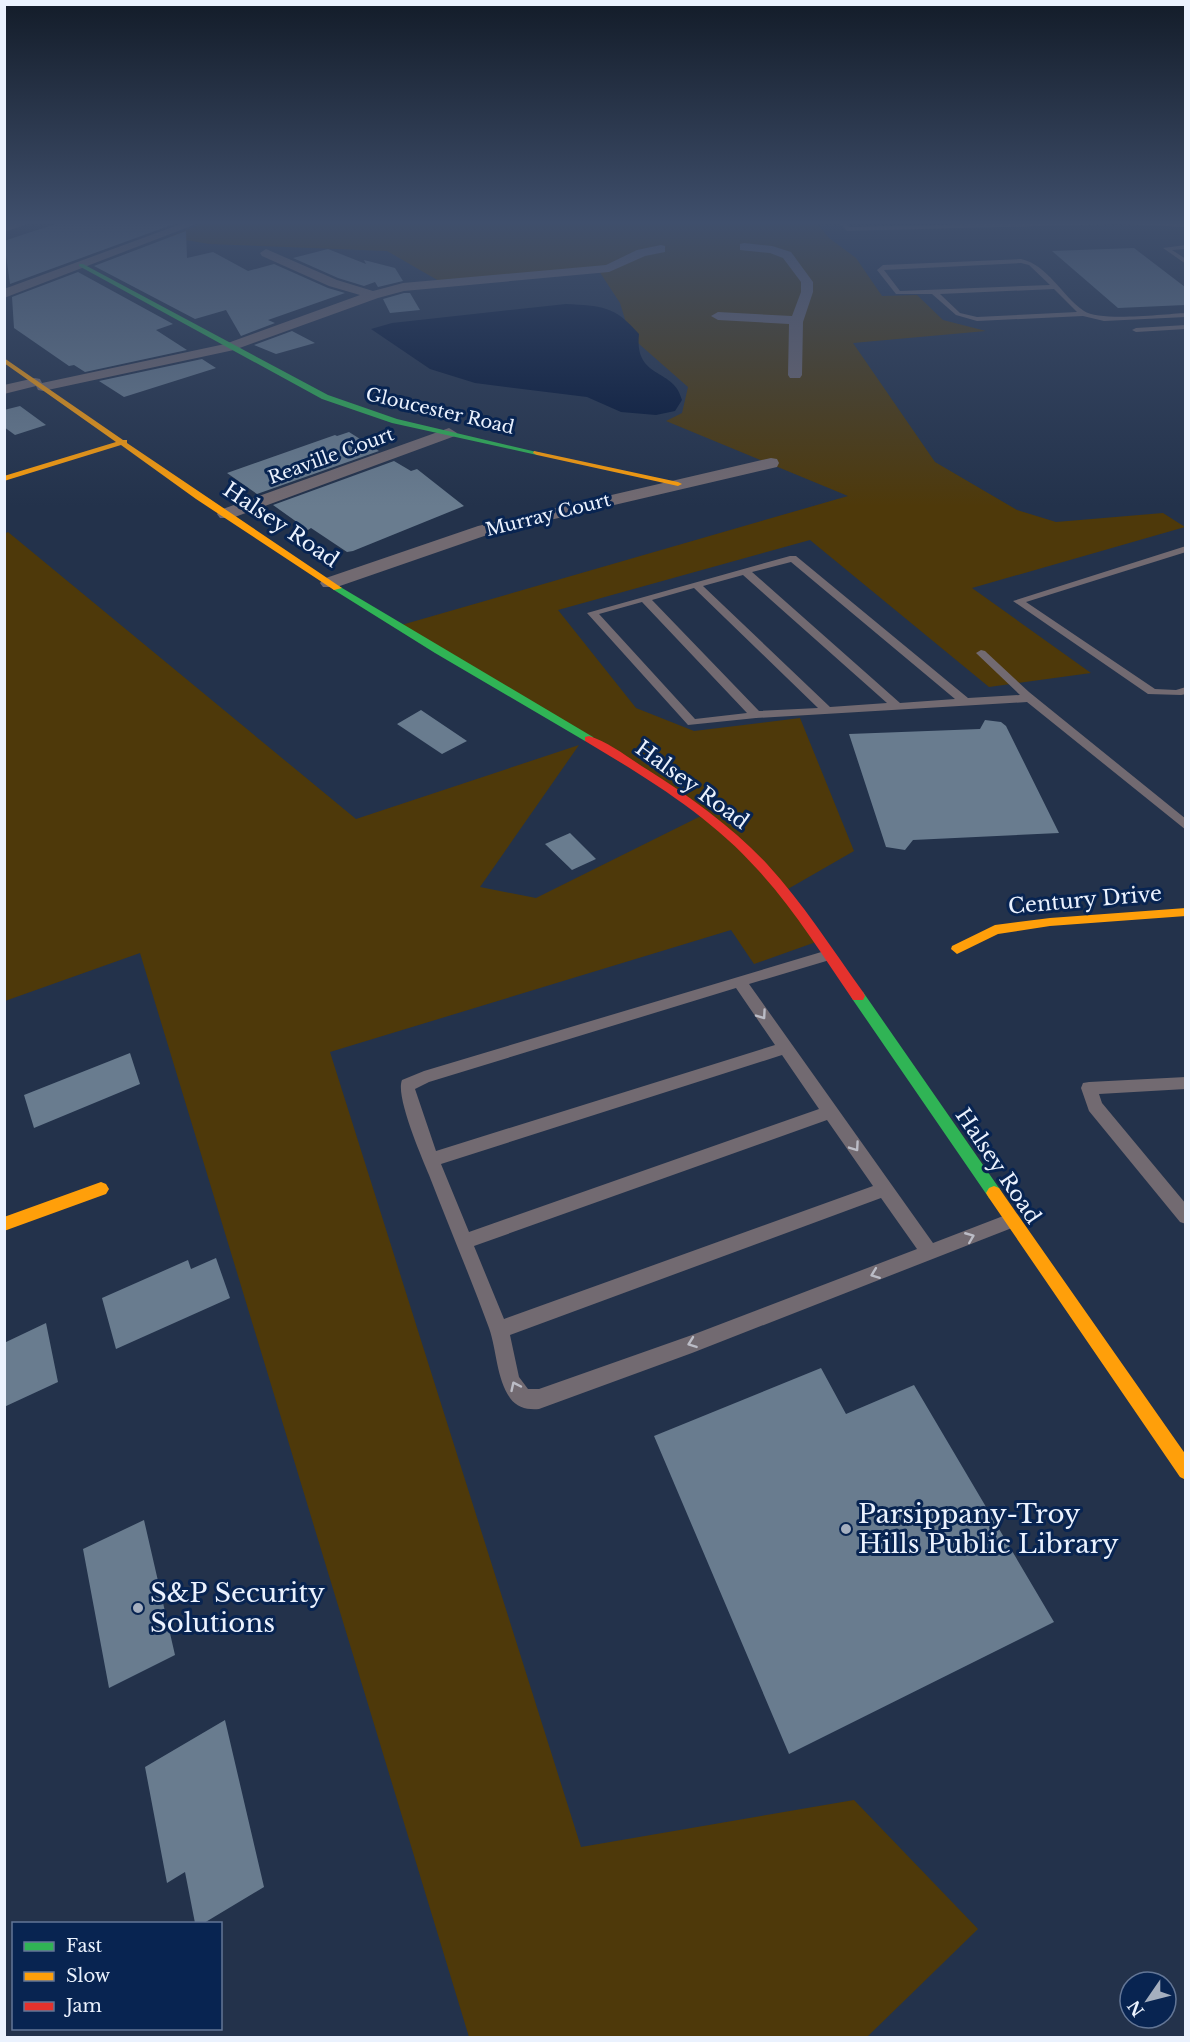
<svg xmlns="http://www.w3.org/2000/svg" width="1190" height="2042" viewBox="0 0 1190 2042" font-family="'Libre Baskerville',serif">
	<style>
		.green { fill: #4e390a }
		.water { fill: #031537 }
		.building { fill: #697c8f }
		.lines { fill: none; stroke-linecap: round; stroke-linejoin: round }
		.lane { fill: #726a71; fill-rule: evenodd }
		.street { fill: #726a71; fill-rule: evenodd }
		.fast { fill: #30b455; fill-rule: evenodd }
		.slow { fill: #ff9f0a; fill-rule: evenodd }
		.jam { fill: #e5322d; fill-rule: evenodd }
		.oneway { stroke: #bbbcc6 }
		.poi-dot { fill: #a5afbf; stroke: #082451; stroke-width: 2 }
		.labels { text-anchor: middle; dominant-baseline: central; stroke-width: 6; stroke-linejoin: round; paint-order: stroke }
		.far-street-label { font-size: 18px; fill: #ebf2fe; stroke: #082451 }
		.street-label { font-size: 21px; fill: #ebf2fe; stroke: #082451 }
		.near-poi-label { font-size: 26px; fill: #ebf2fe; stroke: #082451; text-anchor: start }
	</style>
	<rect width="100%" height="100%" fill="#23324b"/>
	<!-- green -->
	<path class="green" d="M 208,221 L 815,221 L 829,238 L 856,258 L 882,296 L 917,295 L 943,320 L 986,331 L 853,343 L 935,462 L 1017,510 L 1056,522 L 1163,513 L 1185,527 L 972,588 L 1091,673 L 989,687 L 810,540 L 558,610 L 636,708 L 694,731 L 800,718 L 854,851 L 781,893 L 816,942 L 754,964 L 731,930 L 330,1052 L 581,1847 L 854,1800 L 978,1929 L 867,2037 L 469,2037 L 140,953 L 5,1001 L 4,534 L 8,532 L 356,819 L 579,745 L 480,887 L 536,898 L 705,814 L 398,626 L 848,496 L 666,421 L 682,413 L 688,387 L 630,336 L 620,303 L 597,268 L 439,281 L 387,251 L 209,244 L 169,237 Z"/>
	<!-- water -->
	<path class="water" d="M 566,304 C 601,306 614,305 639,334 C 634,380 674,367 682,400 L 675,411 L 656,415 L 621,412 L 587,397 L 475,383 L 430,369 L 371,329 L 392,323 Z"/>
	<!-- building -->
	<path class="building" d="M 64,221 L 156,221 L 174,224 L 10,284 L 4,241 Z
		M 186,231 L 187,258 L 213,252 L 248,271 L 274,264 L 328,288 L 345,293 L 268,320 L 275,323 L 241,336 L 226,310 L 195,319 L 94,266 Z
		M 1134,248 L 1185,287 L 1185,305 L 1118,308 L 1052,251 Z
		M 328,249 L 366,264 L 364,260 L 395,268 L 403,281 L 378,287 L 375,282 L 364,286 L 338,278 L 293,258 Z
		M 78,272 L 173,324 L 156,330 L 187,350 L 85,372 L 74,365 L 69,366 L 14,328 L 12,297 Z
		M 404,293 L 410,293 L 420,310 L 390,313 L 383,299 Z
		M 292,331 L 315,343 L 276,354 L 254,345 Z
		M 202,359 L 216,368 L 124,397 L 99,381 Z
		M 20,406 L 46,425 L 15,435 L 4,427 L 4,410 Z
		M 349,432 L 379,451 L 257,494 L 227,473 L 335,435 L 337,436 Z
		M 394,461 L 411,471 L 417,469 L 464,506 L 353,551 L 347,552 L 311,528 L 308,530 L 273,505 Z
		M 421,710 L 467,741 L 442,754 L 397,724 Z
		M 985,720 L 1001,722 L 1006,726 L 1059,833 L 913,840 L 905,850 L 886,847 L 849,734 L 980,729 Z
		M 570,833 L 596,859 L 572,870 L 545,844 Z
		M 130,1053 L 140,1084 L 34,1128 L 24,1095 Z
		M 216,1258 L 230,1298 L 116,1349 L 102,1298 L 188,1260 L 191,1269 Z
		M 46,1323 L 58,1382 L 4,1407 L 4,1343 Z
		M 821,1368 L 846,1414 L 914,1385 L 1054,1622 L 789,1754 L 654,1436 Z
		M 144,1520 L 175,1655 L 109,1688 L 83,1549 Z
		M 225,1720 L 264,1887 L 204,1923 L 195,1923 L 185,1872 L 167,1883 L 145,1767 Z"/>
	<g class="lines">
		<!-- lane -->
		<path class="lane" d="M 838,221 L 844,221 L 849,227 L 1105,221 L 1186,223 L 1186,227 L 1118,224 L 847,231 Z
			M 1186,245 L 1186,249 L 1172,250 L 1186,259 L 1186,264 L 1163,248 Z
			M 1021,259 C 1048,265 1062,296 1084,311 C 1100,322 1164,314 1186,313 L 1186,317 L 1104,321 L 1083,316 L 977,321 L 956,315 L 932,294 L 896,294 L 877,270 L 883,265 ZM 1021,263 L 1029,265 L 1050,285 L 900,291 L 884,270 ZM 1054,289 L 1077,312 L 977,317 L 960,313 L 940,294 Z
			M 1186,325 L 1186,329 L 1136,332 L 1132,330 L 1136,328 Z
			M 1186,546 L 1186,552 L 1026,602 L 1155,689 L 1176,690 L 1186,687 L 1186,694 L 1181,695 L 1148,694 L 1013,601 Z
			M 790,556 L 796,556 L 968,698 L 1020,695 L 976,653 L 981,650 L 985,651 L 1029,692 L 1186,819 L 1186,830 L 1027,702 L 756,718 L 688,725 L 587,613 ZM 791,562 L 955,699 L 900,703 L 752,572 ZM 743,575 L 887,703 L 830,707 L 703,586 ZM 694,588 L 818,708 L 759,711 L 652,600 ZM 642,602 L 747,713 L 695,719 L 599,614 Z
			M 828,950 L 833,951 L 835,955 L 833,959 L 749,984 L 933,1243 L 1011,1213 L 1017,1216 L 1020,1221 L 1017,1226 L 692,1353 L 539,1409 C 528,1410 517,1408 510,1398 C 496,1377 497,1351 489,1328 C 470,1276 449,1227 429,1175 C 422,1158 395,1096 402,1080 L 424,1071 ZM 736,988 L 775,1045 L 436,1151 L 415,1089 L 429,1082 ZM 782,1055 L 819,1109 L 469,1232 L 441,1164 ZM 827,1120 L 873,1186 L 504,1319 L 474,1246 ZM 881,1198 L 917,1249 L 692,1335 L 539,1389 L 528,1389 L 519,1377 L 510,1335 Z
			M 1186,1077 L 1186,1089 L 1099,1094 L 1102,1103 L 1186,1204 L 1186,1224 L 1180,1222 L 1089,1111 L 1081,1088 L 1083,1083 L 1089,1082 Z"/>
		<!-- street -->
		<path class="street" d="M 20,221 L 36,221 L 4,232 L 4,225 Z
			M 189,221 L 204,221 L 4,298 L 4,289 Z
			M 744,243 L 772,246 L 791,252 L 813,282 L 813,292 L 803,322 L 802,375 L 800,378 L 790,378 L 788,375 L 789,324 L 718,320 L 711,316 L 718,312 L 792,316 L 801,292 L 801,282 L 783,258 L 770,253 L 740,250 L 740,244 Z
			M 661,245 L 665,246 L 665,252 L 645,256 L 609,272 L 404,291 L 378,298 L 234,350 L 43,391 L 38,390 L 36,386 L 4,394 L 4,385 L 35,378 L 40,379 L 42,383 L 225,344 L 360,295 L 329,286 L 262,256 L 260,253 L 266,249 L 337,280 L 373,291 L 403,283 L 606,265 L 637,250 Z
			M 449,428 L 457,433 L 455,436 L 232,518 L 220,518 L 217,514 L 220,510 Z
			M 771,458 L 777,459 L 779,463 L 777,467 L 490,534 L 337,587 L 323,587 L 320,583 L 323,579 L 478,526 Z"/>
		<!-- fast -->
		<path class="fast" d="M 79,264 L 83,264 L 328,395 L 397,419 L 541,453 L 537,455 L 392,423 L 322,399 L 79,266 Z
			M 337,585 L 593,737 L 594,739 L 593,741 L 585,741 L 435,653 L 334,590 L 332,588 Z
			M 858,991 L 863,992 L 999,1188 L 1002,1193 L 999,1198 L 994,1200 L 989,1198 L 853,1000 L 851,996 Z"/>
		<!-- slow -->
		<path class="slow" d="M 4,358 L 123,440 L 127,440 L 127,443 L 342,588 L 334,590 L 196,499 L 121,445 L 4,481 L 4,476 L 116,442 L 4,363 Z
			M 534,451 L 678,482 L 682,484 L 678,486 L 537,455 L 533,453 Z
			M 1186,908 L 1186,916 L 1050,926 L 998,934 L 957,954 L 951,949 L 952,946 L 995,925 L 1050,918 Z
			M 101,1182 L 106,1184 L 109,1189 L 106,1194 L 4,1231 L 4,1217 Z
			M 994,1186 L 999,1188 L 1186,1455 L 1186,1480 L 1180,1477 L 989,1198 L 986,1193 L 989,1188 Z"/>
		<!-- jam -->
		<path class="jam" d="M 589,736 C 609,742 630,759 648,770 C 691,797 732,827 767,864 C 803,903 832,949 863,992 L 865,996 L 863,1000 L 853,1000 C 823,956 794,909 758,870 C 710,816 647,778 585,741 L 585,737 Z"/>
	</g>
	<!-- one-way arrows -->
	<defs><path id="oneway-chevron" d="M-2-3.5L2.5 0L-2 3.5" fill="none" stroke-width="1.6" stroke-linecap="round" stroke-linejoin="round" transform="scale(1.5)"/></defs>
	<g class="oneway">
		<use href="#oneway-chevron" transform="translate(762 1015) rotate(55)"/>
		<use href="#oneway-chevron" transform="translate(855 1147) rotate(55)"/>
		<use href="#oneway-chevron" transform="translate(970 1237) rotate(-22)"/>
		<use href="#oneway-chevron" transform="translate(875 1274) rotate(159)"/>
		<use href="#oneway-chevron" transform="translate(692 1343) rotate(160)"/>
		<use href="#oneway-chevron" transform="translate(515 1386) rotate(-115)"/>
	</g>
	<!-- sky -->
	<linearGradient id="sky" x2="0" y2="1"><stop stop-color="#131c29"/><stop offset="0.44" stop-color="#3f4f6c"/><stop offset="1" stop-color="#3f4f6c" stop-opacity="0"/></linearGradient>
	<rect width="1190" height="506" fill="url(#sky)"/>
	<!-- markers -->
	<g class="poi-dot">
		<circle cx="846" cy="1529" r="6"/>
		<circle cx="138" cy="1608" r="6"/>
	</g>
	<g class="labels">
		<!-- far-street labels -->
		<g class="far-street-label">
			<text transform="translate(440 411) rotate(13)">Gloucester Road</text>
			<text transform="translate(331 456) rotate(-20)">Reaville Court</text>
			<text transform="translate(548 515) rotate(-14)">Murray Court</text>
		</g>
		<!-- street labels -->
		<g class="street-label">
			<text transform="translate(281 525) rotate(34)">Halsey Road</text>
			<text transform="translate(692 785) rotate(36)">Halsey Road</text>
			<text transform="translate(1085 900) rotate(-5)">Century Drive</text>
			<text transform="translate(998 1166) rotate(56)">Halsey Road</text>
		</g>
		<!-- near-poi labels -->
		<g class="near-poi-label">
			<text x="858" y="1514">Parsippany-Troy<tspan x="858" dy="30">Hills Public Library</tspan></text>
			<text x="150" y="1593">S&amp;P Security<tspan x="150" dy="30">Solutions</tspan></text>
		</g>
	</g>
	<!-- border -->
	<rect width="1190" height="2042" fill="none" stroke="#ebf2fe" stroke-width="12"/>
	<!-- legend -->
	<rect x="12" y="1922" width="210" height="108" fill="#082451" stroke="#637696" stroke-width="1.5"/>
	<rect x="24" y="1942" width="30" height="9" fill="#30b455" stroke="#637696" stroke-width="1.5"/>
	<text x="66" y="1952" font-size="18" fill="#ebf2fe">Fast</text>
	<rect x="24" y="1972" width="30" height="9" fill="#ff9f0a" stroke="#637696" stroke-width="1.5"/>
	<text x="66" y="1982" font-size="18" fill="#ebf2fe">Slow</text>
	<rect x="24" y="2002" width="30" height="9" fill="#e5322d" stroke="#637696" stroke-width="1.5"/>
	<text x="66" y="2012" font-size="18" fill="#ebf2fe">Jam</text>
	<!-- north arrow -->
	<g transform="translate(1148 2000) rotate(235)"><circle r="28" fill="#082451" stroke="#637696" stroke-width="1.5"/>
	<path d="M0-4.5L10 22L0 15L-10 22Z" fill="#a5afbf"/>
	<text y="-9" font-size="16" font-weight="bold" text-anchor="middle" fill="#ebf2fe">N</text>
	</g>
</svg>
